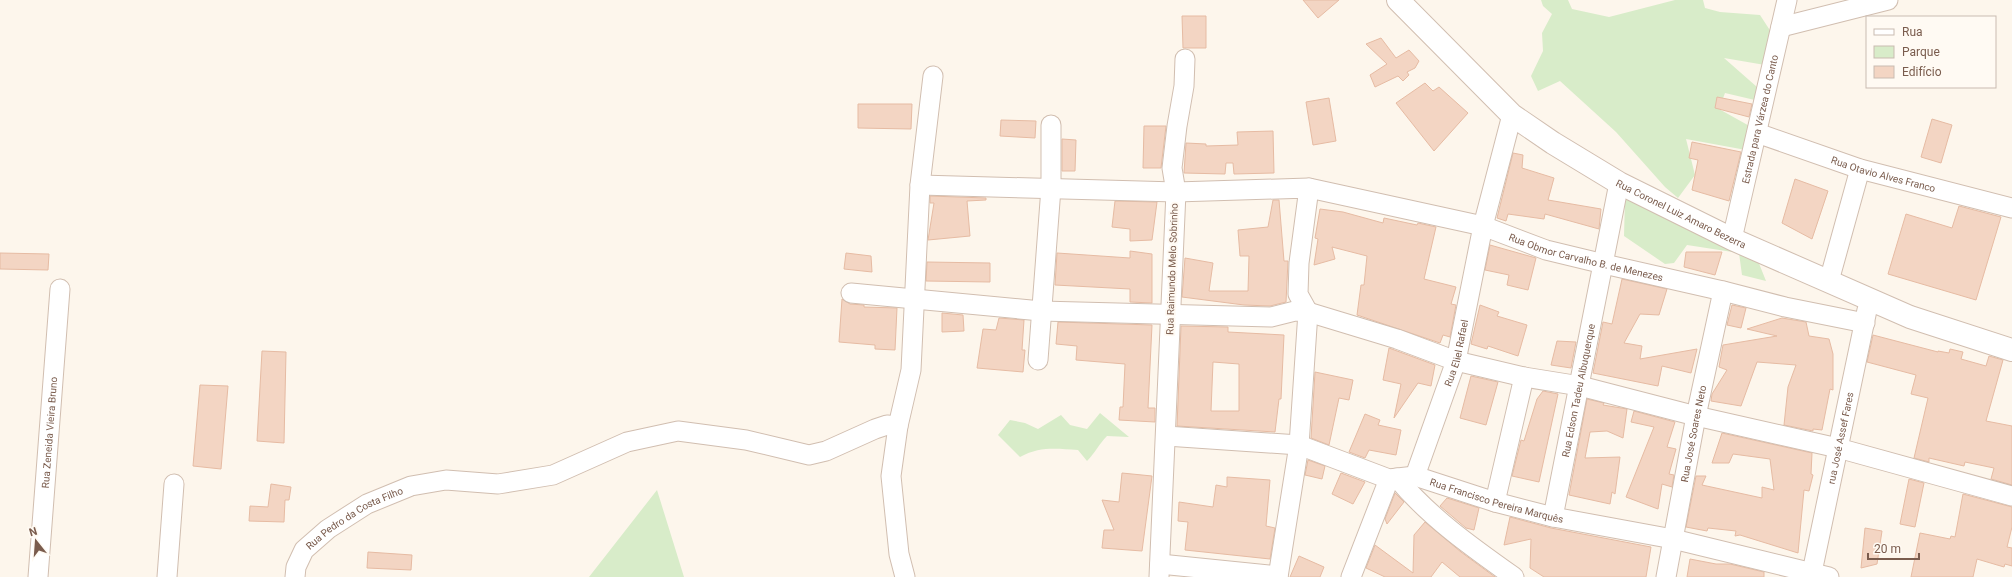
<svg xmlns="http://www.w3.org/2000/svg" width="2012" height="577" viewBox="0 0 2012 577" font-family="Roboto,sans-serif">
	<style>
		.green { fill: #d8ecc9 }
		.building { fill: #f3d5c3; stroke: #e6bba3; fill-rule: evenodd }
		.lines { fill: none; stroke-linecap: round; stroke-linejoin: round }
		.minor-casing { stroke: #d1beb0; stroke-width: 21 }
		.tertiary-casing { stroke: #d1beb0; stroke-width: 24 }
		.minor { stroke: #fff; stroke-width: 19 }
		.tertiary { stroke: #fff; stroke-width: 22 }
		.labels { text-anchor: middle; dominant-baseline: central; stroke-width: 4; stroke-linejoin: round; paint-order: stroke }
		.street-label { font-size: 10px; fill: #7a5c4d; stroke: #fffaf3 }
	</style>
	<rect width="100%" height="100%" fill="#fdf6ec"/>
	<!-- green -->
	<path class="green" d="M 1541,0 L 1568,0 L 1572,9 L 1609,17 L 1675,0 L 1703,0 L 1705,8 L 1720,12 L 1760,15 L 1773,35 L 1765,65 L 1724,58 L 1757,87 L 1759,101 L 1725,93 L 1719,109 L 1753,128 L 1746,150 L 1686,139 L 1695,175 L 1678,198 L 1665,187 L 1616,132 L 1560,81 L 1538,91 L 1531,76 L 1543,51 L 1542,33 L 1552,14 L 1543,6 Z
		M 1625,198 L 1756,256 L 1766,281 L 1742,275 L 1739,253 L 1687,245 L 1674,263 L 1665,264 L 1624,236 Z
		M 1100,413 L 1129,437 L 1107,436 C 1099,444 1095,453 1087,461 L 1078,450 C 1056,449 1041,446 1020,457 L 998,435 L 1010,420 L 1025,423 L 1038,429 L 1061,415 L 1070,425 L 1087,429 Z
		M 657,490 L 684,577 L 589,577 Z"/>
	<!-- building -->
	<path class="building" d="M 1303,0 L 1339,0 L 1318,18 Z
		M 1182,16 L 1206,16 L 1206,48 L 1183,48 Z
		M 1381,38 L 1396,58 L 1409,50 L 1419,61 L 1415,68 L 1407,72 L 1409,75 L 1403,81 L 1398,76 L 1375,87 L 1370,75 L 1387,64 L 1366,44 Z
		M 1425,83 L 1433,91 L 1439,87 L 1468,113 L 1434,151 L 1396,103 Z
		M 1717,97 L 1752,104 L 1749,117 L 1715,108 Z
		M 1329,98 L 1336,141 L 1313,145 L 1306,102 Z
		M 858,104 L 912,104 L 911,129 L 858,128 Z
		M 1932,119 L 1952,125 L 1941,163 L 1921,157 Z
		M 1001,120 L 1036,121 L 1035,138 L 1000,136 Z
		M 1144,126 L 1166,126 L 1161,168 L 1143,168 Z
		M 1273,131 L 1274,173 L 1234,174 L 1233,163 L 1226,163 L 1225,174 L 1184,173 L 1186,143 L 1206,144 L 1206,146 L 1238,145 L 1237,132 Z
		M 1062,139 L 1076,140 L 1075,171 L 1062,171 Z
		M 1692,142 L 1741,152 L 1729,201 L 1692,190 L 1698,160 L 1689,158 Z
		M 1513,153 L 1523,155 L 1522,168 L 1554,178 L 1548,200 L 1601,209 L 1599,229 L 1545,214 L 1544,219 L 1508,214 L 1506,221 L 1497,218 Z
		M 1795,179 L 1828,191 L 1812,239 L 1782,223 Z
		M 930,196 L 986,198 L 986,200 L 967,201 L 970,236 L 928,240 L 934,203 L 930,203 Z
		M 1273,200 L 1279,200 L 1284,261 L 1288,261 L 1286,302 L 1270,306 L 1244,305 L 1182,297 L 1185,258 L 1213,263 L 1209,291 L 1248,291 L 1249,256 L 1240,256 L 1238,230 L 1268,227 Z
		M 1115,201 L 1157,202 L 1152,240 L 1130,241 L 1130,229 L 1112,227 Z
		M 1959,206 L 2001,217 L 1976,300 L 1888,274 L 1906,214 L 1952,228 Z
		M 1320,209 L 1343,212 L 1383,223 L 1384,218 L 1417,225 L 1418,223 L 1436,227 L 1424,279 L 1456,287 L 1451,304 L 1456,305 L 1450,337 L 1443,335 L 1440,343 L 1357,315 L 1361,285 L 1364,285 L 1367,256 L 1332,247 L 1335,259 L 1314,265 L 1318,239 L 1315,238 Z
		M 1490,245 L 1536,258 L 1528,290 L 1507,285 L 1509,275 L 1485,270 Z
		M 1130,251 L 1152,254 L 1152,303 L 1130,302 L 1130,289 L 1055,285 L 1057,253 L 1130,258 Z
		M 1686,252 L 1722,252 L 1715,275 L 1684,267 Z
		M 0,253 L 49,254 L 48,270 L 0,269 Z
		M 846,253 L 871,256 L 872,272 L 844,269 Z
		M 927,262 L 990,263 L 990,282 L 926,281 Z
		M 1622,279 L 1667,289 L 1659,315 L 1640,314 L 1624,343 L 1642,346 L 1640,359 L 1697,349 L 1691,373 L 1662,366 L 1658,386 L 1593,373 L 1603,322 L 1612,324 Z
		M 842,299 L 850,304 L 864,305 L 864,307 L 897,308 L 895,350 L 875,349 L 875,345 L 839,342 Z
		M 1480,305 L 1499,312 L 1497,316 L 1527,325 L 1518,356 L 1488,346 L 1487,349 L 1471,344 Z
		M 1732,305 L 1746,308 L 1741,328 L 1727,325 Z
		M 942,313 L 963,315 L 964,331 L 942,332 Z
		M 999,318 L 1024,320 L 1022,350 L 1025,350 L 1023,372 L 977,368 L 983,329 L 996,330 Z
		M 1782,318 L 1806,322 L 1809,336 L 1829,339 L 1833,354 L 1833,390 L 1830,389 L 1822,430 L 1813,429 L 1813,431 L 1784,425 L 1788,387 L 1796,365 L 1757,362 L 1741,406 L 1711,401 L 1712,394 L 1727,370 L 1719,367 L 1723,345 L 1777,336 L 1747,329 Z
		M 1058,322 L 1152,325 L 1148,408 L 1155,408 L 1155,422 L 1119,420 L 1120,407 L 1123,407 L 1125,364 L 1076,360 L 1077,346 L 1056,344 Z
		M 1181,326 L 1228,327 L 1228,332 L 1284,335 L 1281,399 L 1279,399 L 1275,432 L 1177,426 ZM 1213,362 L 1239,364 L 1239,411 L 1211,411 Z
		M 1873,335 L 1938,352 L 1938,351 L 1949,353 L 1950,349 L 1963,352 L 1961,359 L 1986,366 L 1989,356 L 2003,360 L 1986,421 L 2012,426 L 2012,485 L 1991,479 L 1994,468 L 1965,462 L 1964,466 L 1929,458 L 1929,462 L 1914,458 L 1928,398 L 1911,394 L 1916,375 L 1867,362 Z
		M 1557,341 L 1576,342 L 1571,368 L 1551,365 Z
		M 1389,348 L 1435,365 L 1431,386 L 1418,383 L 1394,418 L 1401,384 L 1383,380 Z
		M 262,351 L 286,352 L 284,443 L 257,441 Z
		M 1315,372 L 1353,380 L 1349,400 L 1339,398 L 1329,445 L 1311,438 Z
		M 1471,376 L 1498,382 L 1486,425 L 1460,418 Z
		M 200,385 L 228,386 L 221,469 L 193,466 Z
		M 1543,391 L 1558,394 L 1539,482 L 1512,476 L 1521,440 L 1524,441 L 1537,399 Z
		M 1587,399 L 1604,403 L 1603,405 L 1627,409 L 1623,438 L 1607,431 L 1590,432 L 1585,458 L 1620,457 L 1615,494 L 1612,492 L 1610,504 L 1569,495 Z
		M 1634,411 L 1675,422 L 1667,447 L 1676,449 L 1669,474 L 1674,475 L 1672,487 L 1662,484 L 1658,509 L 1626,497 L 1654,427 L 1631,422 Z
		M 1365,414 L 1380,420 L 1378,425 L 1401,430 L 1396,455 L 1369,450 L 1365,458 L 1349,452 Z
		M 1722,433 L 1812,453 L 1811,474 L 1813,475 L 1809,491 L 1804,490 L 1798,553 L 1740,535 L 1735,536 L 1736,531 L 1708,528 L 1707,531 L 1686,527 L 1696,476 L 1706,476 L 1702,485 L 1762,498 L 1762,487 L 1774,490 L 1770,459 L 1733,454 L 1729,463 L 1712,463 Z
		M 1308,460 L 1325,466 L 1322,479 L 1305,475 Z
		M 1122,473 L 1152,476 L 1142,551 L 1102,548 L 1104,530 L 1114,530 L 1102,500 L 1119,502 Z
		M 1341,473 L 1365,482 L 1353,504 L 1332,494 Z
		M 1227,477 L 1270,480 L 1266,526 L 1275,528 L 1270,559 L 1185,550 L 1188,522 L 1178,521 L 1179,502 L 1213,507 L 1216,485 L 1227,487 Z
		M 1909,479 L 1924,483 L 1915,527 L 1900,524 Z
		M 271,484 L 291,487 L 289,500 L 285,500 L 284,522 L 249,521 L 250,506 L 268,507 Z
		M 1395,493 L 1404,502 L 1387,524 L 1385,519 Z
		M 1963,494 L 2012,507 L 2012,527 L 2007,547 L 2012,548 L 2012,566 L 2005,564 L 2004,567 L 1977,559 L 1973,577 L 1911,577 L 1920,533 L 1950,539 L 1951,536 L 1955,537 Z
		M 1447,498 L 1479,508 L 1474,530 L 1466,528 L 1440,506 Z
		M 1510,517 L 1551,528 L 1651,547 L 1646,577 L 1544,577 L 1530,568 L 1531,539 L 1504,545 Z
		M 1425,522 L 1461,552 L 1495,577 L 1460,577 L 1442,562 L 1431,577 L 1385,577 L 1366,568 L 1375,545 L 1413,573 L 1414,535 Z
		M 1865,528 L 1882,531 L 1877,564 L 1861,568 Z
		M 368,552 L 412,555 L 411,570 L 367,568 Z
		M 1299,556 L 1324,567 L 1320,577 L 1290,577 Z
		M 1690,559 L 1716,564 L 1730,564 L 1764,572 L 1764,577 L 1687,577 Z"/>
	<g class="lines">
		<!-- minor casing -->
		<g class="minor-casing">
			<g id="minor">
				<path d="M 1781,27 L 1888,0"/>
				<path d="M 1185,59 L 1184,86 L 1177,126 L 1172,168 L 1176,192 L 1309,188 L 1299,263 L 1298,294 L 1308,312 L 1299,445 L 1278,577"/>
				<path id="s1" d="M 1757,133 L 1860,169 L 2012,208"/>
				<path d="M 920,185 L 1176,192 L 1159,577"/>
				<path id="s2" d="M 1309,188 L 1483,226 L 1546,250 L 1604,264 L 1723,291 L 1785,307 L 1865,323"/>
				<path id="s3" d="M 1732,239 L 1787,0"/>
				<path d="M 1829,281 L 1860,169"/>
				<path d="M 851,293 L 1041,311 L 1271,317 L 1295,311 L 1308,312 L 1397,339 L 1456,361 L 1524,377 L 1580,386 L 1696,416 L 1838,448 L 2012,496"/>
				<path d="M 1038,360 L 1051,188 L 1051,125"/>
				<path d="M 898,426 L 891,476 L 899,554 L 905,577"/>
				<path id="s4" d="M 1166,436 L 1299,445 L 1389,479 L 1415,476 L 1495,502 L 1553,517 L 1673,539 L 1829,577"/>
				<path id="s5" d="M 1415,476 L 1456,361 L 1483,226 L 1512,115"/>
				<path d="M 1397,478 C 1429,517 1473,548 1514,577"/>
				<path d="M 1495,502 L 1524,377"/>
				<path id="s6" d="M 1553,517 L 1619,183"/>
				<path d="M 1160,564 L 1278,576"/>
				<path id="s7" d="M 38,577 L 60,289"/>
				<path d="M 167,577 L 174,484"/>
				<path id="s8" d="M 295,577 L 296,567 L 304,550 L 328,529 L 367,504 L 411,486 L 446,480 L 498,484 L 553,475 L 627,442 L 678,431 L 746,440 L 809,455 L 826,451 L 875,429 L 887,425 L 898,426 L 911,370 L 920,185 L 933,76"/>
				<path d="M 1351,577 L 1389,479"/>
				<path id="s9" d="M 1666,577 L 1696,416 L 1723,291"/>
				<path id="s10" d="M 1811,577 L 1867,310"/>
			</g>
		</g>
		<!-- tertiary casing -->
		<g class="tertiary-casing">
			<g id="tertiary">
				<path id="s11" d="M 1398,0 L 1512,115 L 1553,143 L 1619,183 L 1732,239 L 1910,317 L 2012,350"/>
			</g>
		</g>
		<!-- minor -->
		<use href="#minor" class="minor"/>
		<!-- tertiary -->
		<use href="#tertiary" class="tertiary"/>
	</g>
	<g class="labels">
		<!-- street labels -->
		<g class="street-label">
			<text stroke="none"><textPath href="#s3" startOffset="123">Estrada para Várzea do Canto</textPath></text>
			<text stroke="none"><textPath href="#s1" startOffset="133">Rua Otavio Alves Franco</textPath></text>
			<text stroke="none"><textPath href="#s11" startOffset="358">Rua Coronel Luiz Amaro Bezerra</textPath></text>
			<text stroke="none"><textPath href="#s2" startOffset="286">Rua Obmor Carvalho B. de Menezes</textPath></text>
			<text transform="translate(1172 269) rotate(-88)">Rua Raimundo Melo Sobrinho</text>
			<text stroke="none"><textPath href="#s5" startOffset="130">Rua Eliel Rafael</textPath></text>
			<text stroke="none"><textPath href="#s6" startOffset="129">Rua Edson Tadeu Albuquerque</textPath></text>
			<text stroke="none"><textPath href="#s7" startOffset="145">Rua Zeneida Vieira Bruno</textPath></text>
			<text stroke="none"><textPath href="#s9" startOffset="146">Rua José Soares Neto</textPath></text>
			<text stroke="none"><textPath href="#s10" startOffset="142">rua José Assef Fares</textPath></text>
			<text stroke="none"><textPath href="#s4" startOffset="341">Rua Francisco Pereira Marquês</textPath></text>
			<text stroke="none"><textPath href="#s8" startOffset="89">Rua Pedro da Costa Filho</textPath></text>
		</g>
	</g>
	<!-- legend -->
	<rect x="1866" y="16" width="130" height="72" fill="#fffaf3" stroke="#cabbb1"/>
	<rect x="1874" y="29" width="20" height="6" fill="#ffffff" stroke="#cabbb1"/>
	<text x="1902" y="36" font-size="12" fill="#7a5c4d">Rua</text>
	<rect x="1874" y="46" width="20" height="12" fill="#d8ecc9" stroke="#cabbb1"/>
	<text x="1902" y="56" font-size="12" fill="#7a5c4d">Parque</text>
	<rect x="1874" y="66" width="20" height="12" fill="#f3d5c3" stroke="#cabbb1"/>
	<text x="1902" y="76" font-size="12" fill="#7a5c4d">Edifício</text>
	<!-- north arrow -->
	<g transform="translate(36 541) rotate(343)" stroke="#fffaf3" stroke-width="3" paint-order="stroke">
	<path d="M0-3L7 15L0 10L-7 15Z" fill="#7a5c4d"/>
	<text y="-6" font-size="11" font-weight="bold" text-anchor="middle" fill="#7a5c4d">N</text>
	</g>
	<!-- scale -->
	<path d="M1868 553v6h51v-6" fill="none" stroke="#7a5c4d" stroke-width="2"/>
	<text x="1874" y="553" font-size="12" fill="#7a5c4d" stroke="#fffaf3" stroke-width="3" paint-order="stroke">20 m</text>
</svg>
